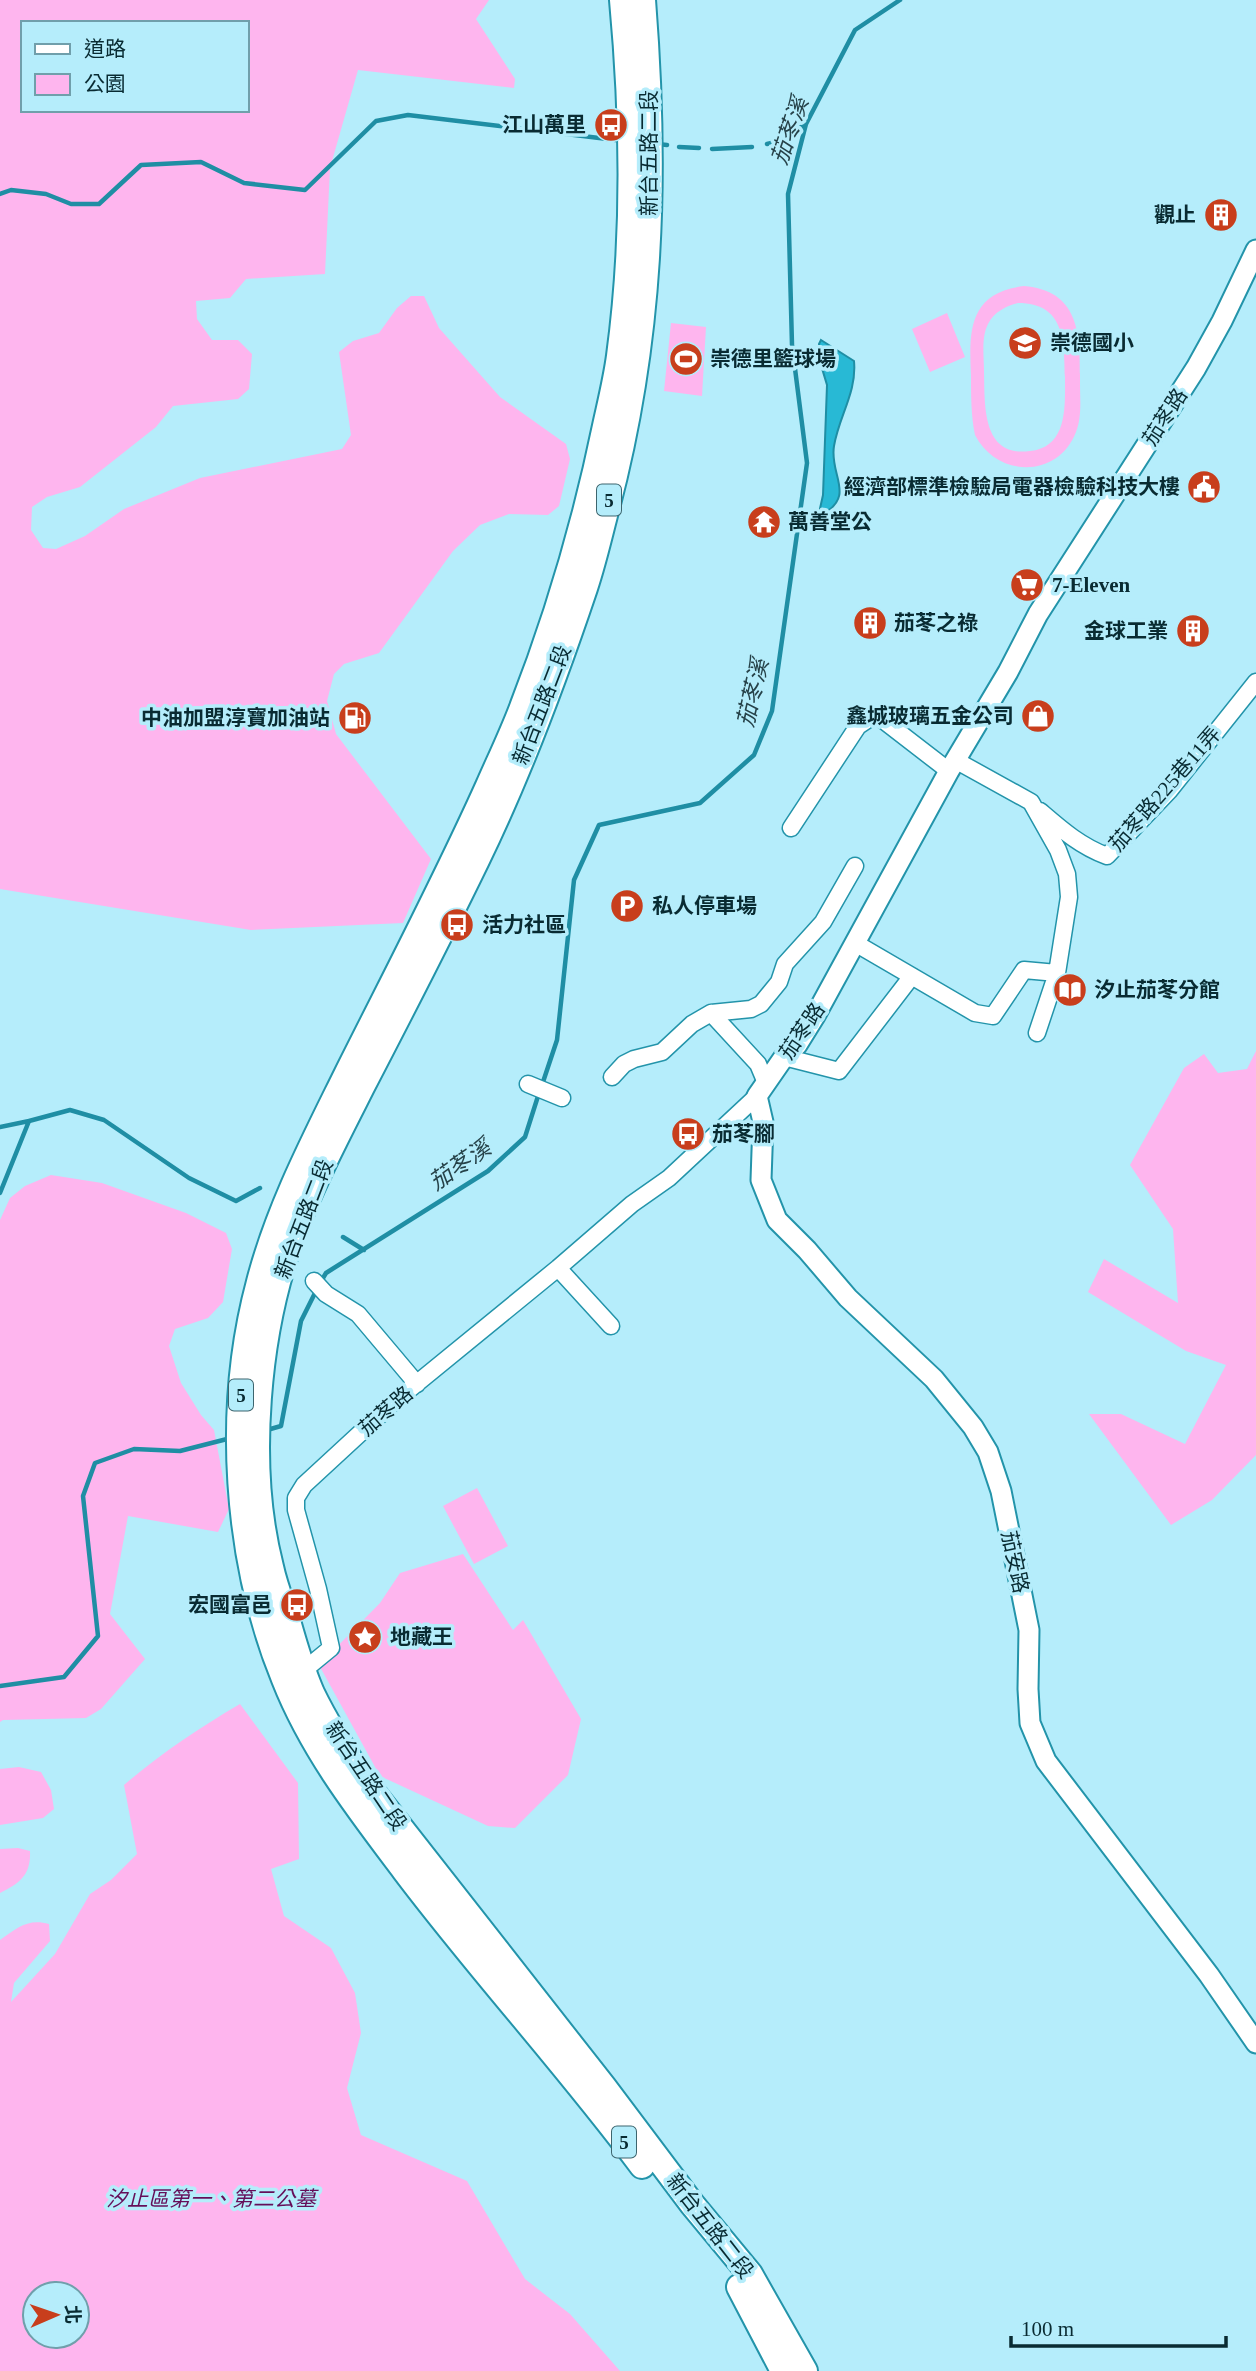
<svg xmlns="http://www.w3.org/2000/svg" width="1256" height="2371" viewBox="0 0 1256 2371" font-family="'Times New Roman','Noto Sans TC',serif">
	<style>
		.green { fill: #feb5ee; fill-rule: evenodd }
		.water { fill: #28b9d5; stroke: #1f8ea4; stroke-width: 2 }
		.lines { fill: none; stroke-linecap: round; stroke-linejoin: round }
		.stream { stroke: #1f8ea4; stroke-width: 4.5 }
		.minor-casing { stroke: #2394aa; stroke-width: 19 }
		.tertiary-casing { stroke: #2394aa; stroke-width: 23 }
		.primary-casing { stroke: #2394aa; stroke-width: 28 }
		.minor { stroke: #fff; stroke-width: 16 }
		.tertiary { stroke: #fff; stroke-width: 19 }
		.primary { stroke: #fff; stroke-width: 24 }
		.labels { text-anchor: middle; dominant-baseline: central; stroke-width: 7; stroke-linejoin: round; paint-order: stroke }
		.shield { fill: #b5edfb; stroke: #3d656e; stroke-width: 2 }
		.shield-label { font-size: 19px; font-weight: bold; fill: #092b32 }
		.poi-label { font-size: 21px; font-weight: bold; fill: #092b32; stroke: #b5edfb; text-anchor: start }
		.street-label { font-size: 21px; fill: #092b32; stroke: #b5edfb }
		.park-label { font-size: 21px; font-style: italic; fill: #650e59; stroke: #b5edfb }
		.water-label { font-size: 23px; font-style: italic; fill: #264249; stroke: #b5edfb }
	</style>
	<rect width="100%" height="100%" fill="#b5edfb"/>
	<!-- green -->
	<path class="green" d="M 0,0 L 489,0 L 476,19 L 515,79 L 514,88 L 358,70 L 330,168 L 325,274 L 246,279 L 230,298 L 196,301 L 197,319 L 212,340 L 238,340 L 252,354 L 249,389 L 238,399 L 173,406 L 156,427 L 80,487 L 47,497 L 32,507 L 31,530 L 43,548 L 56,549 L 85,536 L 124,509 L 200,478 L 342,449 L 351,435 L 339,352 L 353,341 L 379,333 L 397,308 L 411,296 L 424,296 L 439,328 L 500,397 L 566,444 L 570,459 L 559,506 L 548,515 L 509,514 L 480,525 L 453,551 L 379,653 L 344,664 L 334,674 L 327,701 L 336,734 L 431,859 L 403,923 L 251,930 L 0,889 ZM 23,23 L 247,23 L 247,110 L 23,110 Z
		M 1024,286 C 1082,291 1080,338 1080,384 C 1080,399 1082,417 1076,432 C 1058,479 997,478 975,435 C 971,416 971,395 971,376 C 969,331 968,293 1024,286 ZM 1018,303 C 1065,303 1064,341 1065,377 C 1065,406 1068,447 1030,451 C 981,458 985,403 984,372 C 984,356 981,338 988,324 C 994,312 1006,306 1018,303 Z
		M 947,313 L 965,357 L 930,372 L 912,329 Z
		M 671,323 L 706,327 L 702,396 L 664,391 Z
		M 1256,1051 L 1256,1455 L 1212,1500 L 1171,1525 L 1089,1414 L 1121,1414 L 1185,1444 L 1226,1365 L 1186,1351 L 1088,1292 L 1104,1259 L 1178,1303 L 1173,1229 L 1130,1165 L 1184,1068 L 1204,1054 L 1218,1073 L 1247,1069 Z
		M 51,1175 L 102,1183 L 186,1213 L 226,1233 L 232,1249 L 223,1302 L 208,1318 L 175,1329 L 169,1346 L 181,1383 L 201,1415 L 214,1430 L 229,1509 L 218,1532 L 128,1516 L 110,1614 L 145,1659 L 101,1709 L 86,1718 L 3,1720 L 0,1722 L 0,1220 L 10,1198 L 25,1186 Z
		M 477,1488 L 508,1546 L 474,1564 L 443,1506 Z
		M 463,1554 L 513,1630 L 523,1620 L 581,1719 L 568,1775 L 515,1828 L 488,1826 L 380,1776 L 319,1665 L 380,1603 L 400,1573 Z
		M 240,1704 L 298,1783 L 299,1859 L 271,1869 L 284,1916 L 331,1948 L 355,1993 L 361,2033 L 347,2088 L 361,2135 L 467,2181 L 525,2279 L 570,2314 L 620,2371 L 0,2371 L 0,1940 C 17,1928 28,1918 49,1924 L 50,1941 L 14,1983 L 11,2002 L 55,1954 L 90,1894 L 111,1880 L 137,1854 L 124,1785 C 160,1754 199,1728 240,1704 ZM 35,2294 L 77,2294 L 77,2336 L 35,2336 Z
		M 19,1767 L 41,1772 L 51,1790 L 54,1809 L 43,1818 L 0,1825 L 0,1769 Z
		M 18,1848 L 30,1851 C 31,1875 20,1883 0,1893 L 0,1849 Z"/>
	<!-- water -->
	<path class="water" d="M 821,340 L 854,361 C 857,392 839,416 834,446 C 829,475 856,495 823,514 L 819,513 L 823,495 L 827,385 L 821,365 L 819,344 Z"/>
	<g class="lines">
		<!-- stream -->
		<path class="stream" d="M 657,144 L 667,145
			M 767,144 L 776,142 L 806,124
			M 679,147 L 699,148
			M 712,149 L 752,147
			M 0,194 L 11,190 L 46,194 L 71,204 L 99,204 L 141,165 L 201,162 L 244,183 L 305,190 L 376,121 L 408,115 L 624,141
			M 542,1085 L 557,1040 L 574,880 L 599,825 L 700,803 L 754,755 L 772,711 L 807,463 L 792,345 L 788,194 L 806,124 L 855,30 L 900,0
			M 0,1127 L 29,1121
			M 0,1193 L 29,1121 L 70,1110 L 104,1120 L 189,1178 L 236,1201 L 260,1188
			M 343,1237 L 364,1250
			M 320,1283 L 326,1273 L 488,1171 L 525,1137 L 539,1093
			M 267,1430 L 281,1426 L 301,1321 L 316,1291
			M 0,1686 L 64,1677 L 98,1636 L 83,1496 L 95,1463 L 134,1449 L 180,1451 L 231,1438"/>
		<!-- minor casing -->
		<g class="minor-casing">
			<path id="minor" d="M 955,760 L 1031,802 L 1058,850 L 1067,874 L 1069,897 L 1057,973 L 1037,1033
				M 1040,811 C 1061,829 1080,846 1107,856 L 1169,791 L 1256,682
				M 791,828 L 858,726 L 870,718 L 879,717 L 949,771
				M 855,943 L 975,1013 L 993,1016 L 1024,970 L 1057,973
				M 711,1013 L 751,1009 L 761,1004 L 779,982 L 785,964 L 823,922 L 855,866
				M 784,1057 L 839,1071 L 912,976
				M 612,1077 L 624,1064 L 634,1059 L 662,1052 L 692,1024 L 711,1013 L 758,1064 L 766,1083
				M 528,1084 L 562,1098
				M 558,1268 L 611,1326
				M 314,1281 L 326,1294 L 358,1314 L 417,1384
				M 295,1674 L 303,1671 L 331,1648 L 318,1589 L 296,1510 L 296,1498 L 304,1485 L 394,1402 L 558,1268 L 632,1204 L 669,1178 L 757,1096"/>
		</g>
		<!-- tertiary casing -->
		<g class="tertiary-casing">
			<path id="tertiary" d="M 1256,250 L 1222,321 L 1196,368 L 1038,614 L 1008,672 L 949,771 L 815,1016 L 797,1045 L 784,1057 L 757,1096 L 763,1122 L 761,1180 L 777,1220 L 807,1250 L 848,1298 L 934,1379 L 973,1427 L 988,1452 L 1001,1491 L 1029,1630 L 1028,1689 L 1030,1723 L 1046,1761 L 1209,1975 L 1256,2043"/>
		</g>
		<!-- primary casing -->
		<g class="primary-casing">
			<path id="primary" d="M 622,0 C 633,118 635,238 619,356 C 616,379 610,403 605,426 C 585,523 557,618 521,710 C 511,736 499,761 488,786 C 444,884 394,979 346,1075 C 313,1142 278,1209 259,1282 C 225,1408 235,1559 284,1679 C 312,1750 358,1809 404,1870 C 480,1971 566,2064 642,2166
				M 643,0 C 657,178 652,342 605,515 C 599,539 593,564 585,588 C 554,680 520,772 477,860 C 440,936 401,1012 362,1087 C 338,1135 313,1182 294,1232 C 257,1330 245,1466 271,1567 C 275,1586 282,1603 288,1621 C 295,1646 302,1670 312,1693 C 327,1724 346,1754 365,1782 L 604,2087 L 692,2204 L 750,2274 L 805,2371
				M 739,2287 L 783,2371"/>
		</g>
		<!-- minor -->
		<use href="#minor" class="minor"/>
		<!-- tertiary -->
		<use href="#tertiary" class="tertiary"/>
		<!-- primary -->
		<use href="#primary" class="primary"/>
	</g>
	<!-- icons -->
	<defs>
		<g id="bus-disc" transform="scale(1.75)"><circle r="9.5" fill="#c83e1c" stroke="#b5edfb"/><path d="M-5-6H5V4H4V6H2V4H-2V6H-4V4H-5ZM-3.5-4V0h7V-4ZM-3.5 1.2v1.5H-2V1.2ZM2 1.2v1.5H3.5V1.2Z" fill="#fff"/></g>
		<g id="building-disc" transform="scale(1.75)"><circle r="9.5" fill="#c83e1c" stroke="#b5edfb"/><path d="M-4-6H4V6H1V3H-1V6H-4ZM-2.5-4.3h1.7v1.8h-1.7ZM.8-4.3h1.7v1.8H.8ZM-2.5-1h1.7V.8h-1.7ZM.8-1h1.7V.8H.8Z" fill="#fff"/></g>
		<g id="school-disc" transform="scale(1.75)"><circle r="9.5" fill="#c83e1c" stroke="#b5edfb"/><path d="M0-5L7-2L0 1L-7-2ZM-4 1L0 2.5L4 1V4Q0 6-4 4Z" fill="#fff"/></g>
		<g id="stadium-disc" transform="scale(1.75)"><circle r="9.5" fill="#c83e1c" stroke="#b5edfb"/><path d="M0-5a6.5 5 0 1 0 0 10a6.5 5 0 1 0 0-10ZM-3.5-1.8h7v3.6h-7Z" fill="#fff"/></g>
		<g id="civic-disc" transform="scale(1.75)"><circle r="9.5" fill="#c83e1c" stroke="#b5edfb"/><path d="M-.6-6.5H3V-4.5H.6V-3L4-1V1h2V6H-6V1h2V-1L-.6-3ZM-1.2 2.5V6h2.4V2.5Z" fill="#fff"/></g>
		<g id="temple-disc" transform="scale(1.75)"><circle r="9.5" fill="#c83e1c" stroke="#b5edfb"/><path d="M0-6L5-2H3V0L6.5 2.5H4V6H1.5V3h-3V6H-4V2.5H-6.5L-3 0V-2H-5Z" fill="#fff"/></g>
		<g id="supermarket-disc" transform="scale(1.75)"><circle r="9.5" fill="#c83e1c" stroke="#b5edfb"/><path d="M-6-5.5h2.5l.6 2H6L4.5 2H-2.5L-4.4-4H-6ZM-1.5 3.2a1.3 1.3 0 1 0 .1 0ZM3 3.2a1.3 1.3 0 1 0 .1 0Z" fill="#fff"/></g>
		<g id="shop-disc" transform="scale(1.75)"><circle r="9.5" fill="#c83e1c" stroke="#b5edfb"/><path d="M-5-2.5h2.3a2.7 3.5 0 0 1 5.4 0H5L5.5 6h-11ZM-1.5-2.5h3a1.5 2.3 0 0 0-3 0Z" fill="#fff"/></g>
		<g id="fuel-disc" transform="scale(1.75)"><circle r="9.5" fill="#c83e1c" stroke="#b5edfb"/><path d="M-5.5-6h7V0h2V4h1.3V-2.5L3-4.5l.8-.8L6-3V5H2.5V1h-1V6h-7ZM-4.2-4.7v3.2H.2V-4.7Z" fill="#fff"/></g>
		<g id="parking-disc" transform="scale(1.75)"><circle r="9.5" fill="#c83e1c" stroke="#b5edfb"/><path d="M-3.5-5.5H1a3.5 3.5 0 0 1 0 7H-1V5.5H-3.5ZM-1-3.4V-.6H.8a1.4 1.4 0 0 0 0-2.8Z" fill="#fff"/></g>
		<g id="library-disc" transform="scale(1.75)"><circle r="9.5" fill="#c83e1c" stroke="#b5edfb"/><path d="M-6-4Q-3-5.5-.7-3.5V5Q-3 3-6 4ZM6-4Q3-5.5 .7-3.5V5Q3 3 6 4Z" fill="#fff"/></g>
		<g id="sight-disc" transform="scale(1.75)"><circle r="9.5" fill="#c83e1c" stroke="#b5edfb"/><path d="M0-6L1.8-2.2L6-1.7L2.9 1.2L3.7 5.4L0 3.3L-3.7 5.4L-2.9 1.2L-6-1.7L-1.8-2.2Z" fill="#fff"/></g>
	</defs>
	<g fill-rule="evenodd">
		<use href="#bus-disc" x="611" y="125"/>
		<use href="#building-disc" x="1221" y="215"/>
		<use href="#school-disc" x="1025" y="343"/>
		<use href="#stadium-disc" x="686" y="359"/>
		<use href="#civic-disc" x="1204" y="487"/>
		<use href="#temple-disc" x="764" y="522"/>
		<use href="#supermarket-disc" x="1027" y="585"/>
		<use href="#building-disc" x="870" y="623"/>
		<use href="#building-disc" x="1193" y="631"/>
		<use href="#shop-disc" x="1038" y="716"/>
		<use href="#fuel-disc" x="355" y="718"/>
		<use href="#parking-disc" x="627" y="906"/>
		<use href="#bus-disc" x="457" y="925"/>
		<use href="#library-disc" x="1070" y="990"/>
		<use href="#bus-disc" x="688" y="1134"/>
		<use href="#bus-disc" x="297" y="1605"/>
		<use href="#sight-disc" x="365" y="1637"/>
	</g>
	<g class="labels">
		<!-- shield labels -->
		<g class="shield">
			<rect x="597" y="484.5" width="24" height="31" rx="5"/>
			<rect x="229" y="1379.5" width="24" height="31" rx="5"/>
			<rect x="612" y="2126.5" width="24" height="31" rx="5"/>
		</g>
		<g class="shield-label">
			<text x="609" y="500">5</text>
			<text x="241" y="1395">5</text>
			<text x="624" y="2142">5</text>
		</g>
		<!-- poi labels -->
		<g class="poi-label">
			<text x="586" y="125" text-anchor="end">江山萬里</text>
			<text x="1196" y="215" text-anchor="end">觀止</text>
			<text x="1050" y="343">崇德國小</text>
			<text x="710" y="359">崇德里籃球場</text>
			<text x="1180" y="487" text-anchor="end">經濟部標準檢驗局電器檢驗科技大樓</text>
			<text x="788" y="522">萬善堂公</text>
			<text x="1052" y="585">7-Eleven</text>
			<text x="894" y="623">茄苳之祿</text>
			<text x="1168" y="631" text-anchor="end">金球工業</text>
			<text x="1014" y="716" text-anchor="end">鑫城玻璃五金公司</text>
			<text x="330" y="718" text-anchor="end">中油加盟淳寶加油站</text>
			<text x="652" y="906">私人停車場</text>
			<text x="482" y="925">活力社區</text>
			<text x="1094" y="990">汐止茄苳分館</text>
			<text x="712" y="1134">茄苳腳</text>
			<text x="272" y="1605" text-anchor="end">宏國富邑</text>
			<text x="390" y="1637">地藏王</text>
		</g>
		<!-- street labels -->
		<g class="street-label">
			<text transform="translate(649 153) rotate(-90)">新台五路二段</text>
			<text transform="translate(1165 417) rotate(-57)">茄苳路</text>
			<text transform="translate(542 705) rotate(-69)">新台五路二段</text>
			<text transform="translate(1165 789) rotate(-49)">茄苳路225巷11弄</text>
			<text transform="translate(802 1031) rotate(-56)">茄苳路</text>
			<text transform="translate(304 1219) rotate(-69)">新台五路二段</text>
			<text transform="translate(386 1411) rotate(-41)">茄苳路</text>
			<text transform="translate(1015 1562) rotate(78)">茄安路</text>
			<text transform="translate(366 1776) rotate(56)">新台五路二段</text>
			<text transform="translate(710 2226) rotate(52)">新台五路二段</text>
		</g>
		<!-- park labels -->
		<g class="park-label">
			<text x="211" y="2199">汐止區第一、第二公墓</text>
		</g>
		<!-- water labels -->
		<g class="water-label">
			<text transform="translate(790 131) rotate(-71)">茄苳溪</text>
			<text transform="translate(753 693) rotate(-77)">茄苳溪</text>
			<text transform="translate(460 1165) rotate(-35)">茄苳溪</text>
		</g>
	</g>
	<!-- legend -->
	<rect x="21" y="21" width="228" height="91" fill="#b5edfb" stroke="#709fab" stroke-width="2"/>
	<rect x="35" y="44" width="35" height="10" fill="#ffffff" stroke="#709fab" stroke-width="2"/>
	<text x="84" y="56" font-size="21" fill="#092b32">道路</text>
	<rect x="35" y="74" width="35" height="21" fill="#feb5ee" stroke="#709fab" stroke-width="2"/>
	<text x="84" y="91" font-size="21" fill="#092b32">公園</text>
	<!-- north arrow -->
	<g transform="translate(56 2315) rotate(88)"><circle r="33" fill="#b5edfb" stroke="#709fab" stroke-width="2"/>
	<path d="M0-5L12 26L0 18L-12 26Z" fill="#c83e1c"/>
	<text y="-10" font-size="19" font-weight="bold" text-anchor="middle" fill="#092b32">北</text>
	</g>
	<!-- scale -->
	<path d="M1011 2336v10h215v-10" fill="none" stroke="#092b32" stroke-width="3.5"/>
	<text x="1021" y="2336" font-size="21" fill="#092b32" stroke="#b5edfb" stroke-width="5" paint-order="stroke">100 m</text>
</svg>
